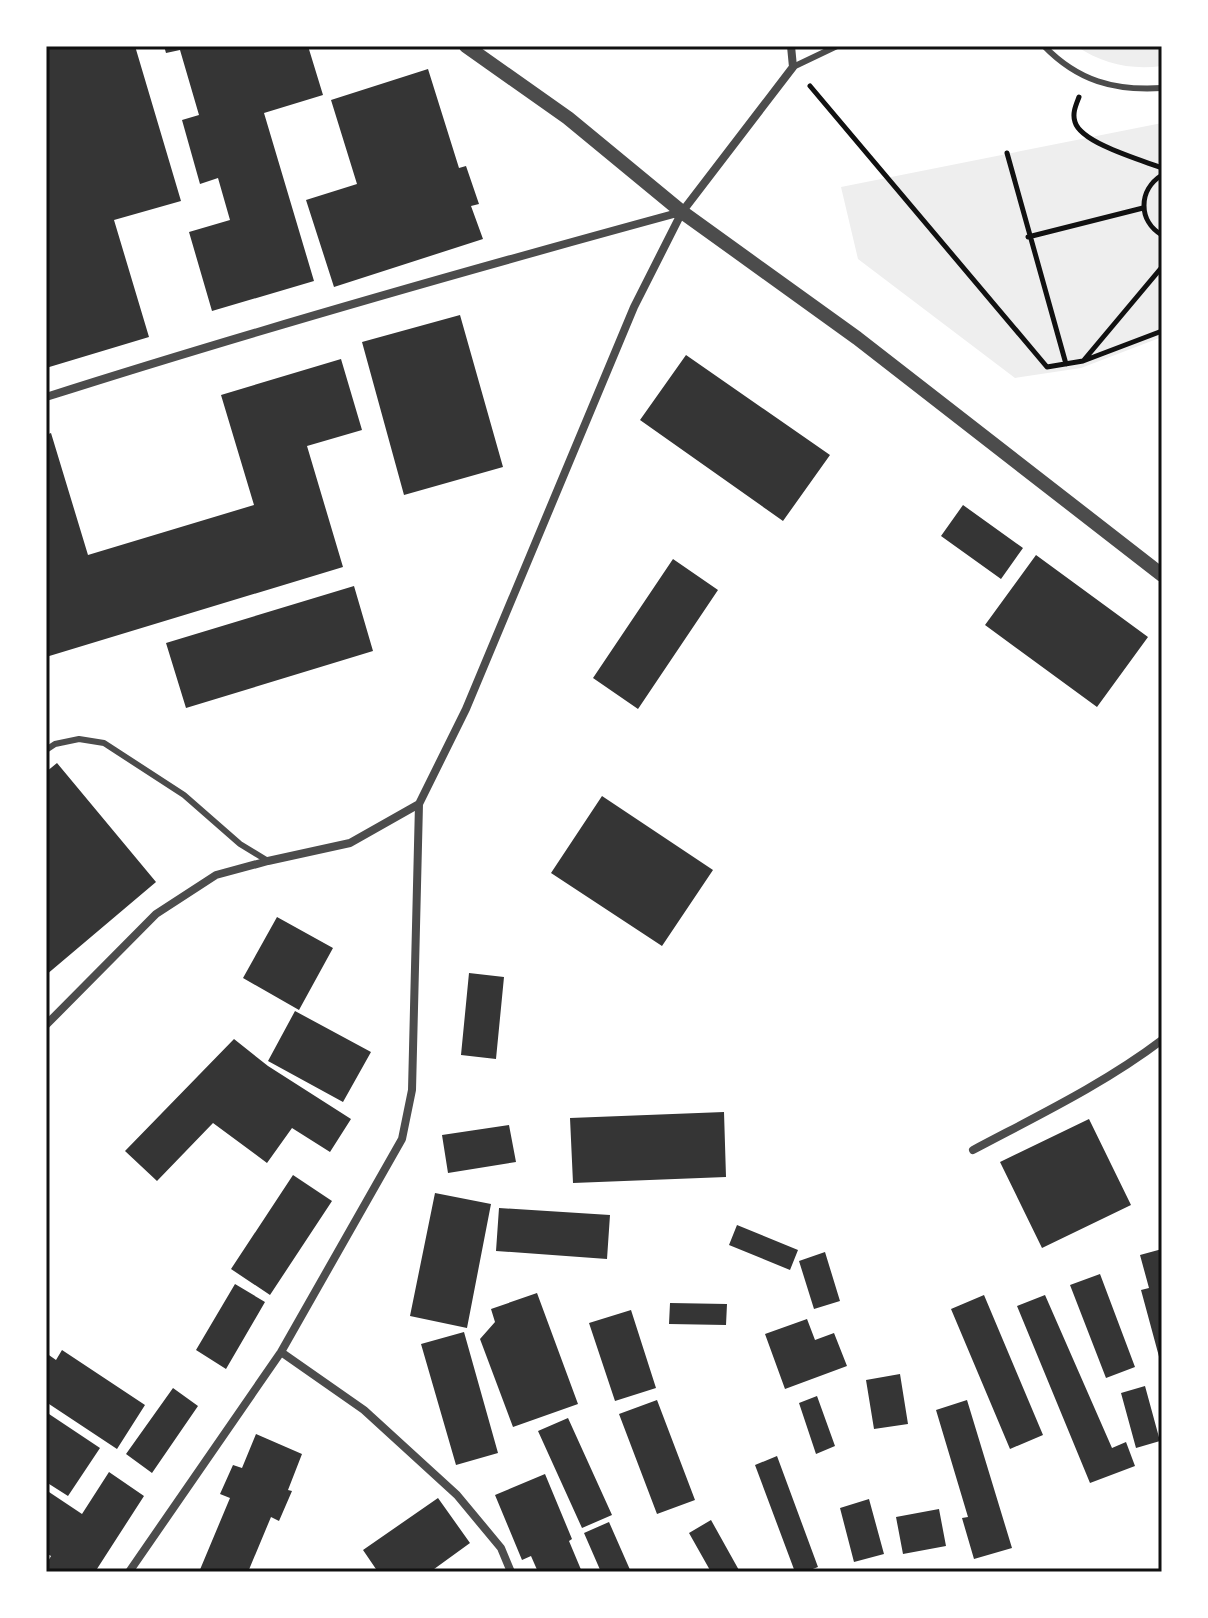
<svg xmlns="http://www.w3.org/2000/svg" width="1208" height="1618" viewBox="0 0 1208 1618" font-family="'DejaVu Sans',sans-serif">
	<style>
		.green { fill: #eee }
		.building { fill: #353535 }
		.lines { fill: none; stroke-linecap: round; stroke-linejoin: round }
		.path { stroke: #111; stroke-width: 5 }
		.service { stroke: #4c4c4c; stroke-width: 6 }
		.minor { stroke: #4c4c4c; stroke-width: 8 }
		.tertiary { stroke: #4c4c4c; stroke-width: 14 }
		.neatline { fill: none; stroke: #111; stroke-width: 3 }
	</style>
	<rect width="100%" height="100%" fill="#fff"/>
	<!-- green -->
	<path class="green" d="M 1076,46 L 1162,46 L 1162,66 C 1130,70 1103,64 1076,46 Z
		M 1162,123 L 1162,337 L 1081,368 L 1015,378 L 858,259 L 841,187 Z"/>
	<!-- building -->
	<path class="building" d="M 46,46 L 135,46 L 181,201 L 114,220 L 149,337 L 46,368 Z
		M 164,46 L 308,46 L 323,95 L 264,113 L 314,281 L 212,311 L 189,232 L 230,220 L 218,178 L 200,184 L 182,120 L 199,115 L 180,50 L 166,53 Z
		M 428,69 L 459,168 L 466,166 L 479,204 L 471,206 L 483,239 L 334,287 L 306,200 L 357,184 L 331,100 Z
		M 460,315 L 503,467 L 404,495 L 362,342 Z
		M 686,355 L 830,455 L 783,521 L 640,420 Z
		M 341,359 L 362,430 L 307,446 L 343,567 L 46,657 L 46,435 L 51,433 L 88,555 L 254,505 L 221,395 Z
		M 963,505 L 1023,548 L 1001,579 L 941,536 Z
		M 1036,555 L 1148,637 L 1097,707 L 985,625 Z
		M 673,559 L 718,590 L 638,709 L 593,678 Z
		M 354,586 L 373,651 L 186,708 L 166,643 Z
		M 57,763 L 156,882 L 46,975 L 46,772 Z
		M 602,796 L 713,870 L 662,946 L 551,873 Z
		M 277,917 L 333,948 L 299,1010 L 243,978 Z
		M 469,973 L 504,977 L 496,1059 L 461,1055 Z
		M 295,1011 L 371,1052 L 343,1102 L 268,1061 Z
		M 234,1039 L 268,1066 L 351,1119 L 330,1152 L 292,1128 L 267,1163 L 213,1123 L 157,1181 L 125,1151 Z
		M 724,1112 L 726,1177 L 573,1183 L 570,1118 Z
		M 1089,1119 L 1131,1205 L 1042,1248 L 1000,1162 Z
		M 509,1125 L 516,1162 L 448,1173 L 442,1135 Z
		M 293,1175 L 332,1201 L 270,1295 L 231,1269 Z
		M 435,1193 L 491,1204 L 467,1328 L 410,1316 Z
		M 499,1208 L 610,1215 L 607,1259 L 496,1251 Z
		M 737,1225 L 798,1250 L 790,1270 L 729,1245 Z
		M 1162,1249 L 1162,1364 L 1161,1364 L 1141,1290 L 1149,1288 L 1140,1255 Z
		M 825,1252 L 840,1301 L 814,1309 L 799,1261 Z
		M 1100,1274 L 1135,1367 L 1106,1378 L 1070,1285 Z
		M 235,1284 L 265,1302 L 226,1369 L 196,1350 Z
		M 537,1293 L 578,1404 L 513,1427 L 480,1339 L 495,1322 L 491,1309 Z
		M 984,1295 L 1043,1435 L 1010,1449 L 951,1309 Z
		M 1045,1295 L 1112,1448 L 1126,1442 L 1135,1466 L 1090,1483 L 1017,1306 Z
		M 670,1303 L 727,1304 L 726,1325 L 669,1324 Z
		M 631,1310 L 656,1388 L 615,1401 L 589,1323 Z
		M 807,1319 L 815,1340 L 834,1333 L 847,1366 L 785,1389 L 765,1334 Z
		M 464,1332 L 498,1453 L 456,1465 L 421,1344 Z
		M 62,1350 L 145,1405 L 117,1449 L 46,1402 L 46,1353 L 56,1360 Z
		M 900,1374 L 908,1424 L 874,1429 L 866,1380 Z
		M 1145,1386 L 1160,1441 L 1136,1448 L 1121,1393 Z
		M 173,1388 L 198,1406 L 152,1473 L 126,1454 Z
		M 817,1396 L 835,1446 L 816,1454 L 799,1403 Z
		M 657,1400 L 695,1500 L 657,1514 L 619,1414 Z
		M 967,1400 L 1012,1548 L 974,1559 L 962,1518 L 968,1517 L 936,1410 Z
		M 46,1412 L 100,1448 L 68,1496 L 46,1482 Z
		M 568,1418 L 612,1515 L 582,1528 L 538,1431 Z
		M 256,1434 L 302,1454 L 288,1490 L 292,1491 L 279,1521 L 271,1517 L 248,1572 L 199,1572 L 230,1498 L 220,1494 L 233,1465 L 242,1468 Z
		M 777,1456 L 818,1567 L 805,1572 L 795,1572 L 755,1465 Z
		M 109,1472 L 144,1496 L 95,1572 L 46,1572 L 46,1565 L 51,1556 L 46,1553 L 46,1490 L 82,1514 Z
		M 545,1474 L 572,1539 L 569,1541 L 582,1572 L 538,1572 L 531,1556 L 522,1560 L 495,1495 Z
		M 438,1498 L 470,1543 L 430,1572 L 378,1572 L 363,1550 Z
		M 869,1499 L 884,1554 L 854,1562 L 840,1508 Z
		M 939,1509 L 946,1546 L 903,1554 L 896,1517 Z
		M 711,1520 L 740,1572 L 711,1572 L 689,1533 Z
		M 609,1522 L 631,1572 L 601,1572 L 584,1533 Z"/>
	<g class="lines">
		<!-- path -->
		<path class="path" d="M 810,86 L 1047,367 L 1083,361 L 1162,331
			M 1079,97 C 1076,105 1072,113 1075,122 C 1081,143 1141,160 1162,168
			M 1007,153 L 1066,364
			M 1162,175 C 1138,190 1138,221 1162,235
			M 1028,237 L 1143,208
			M 1084,360 L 1162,267"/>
		<!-- service -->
		<path class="service" d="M 1044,46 C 1078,81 1114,91 1162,88
			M 793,67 L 837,46
			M 46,750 L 55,744 L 79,739 L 104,743 L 184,795 L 240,844 L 268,861"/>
		<!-- minor -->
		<path class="minor" d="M 46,397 C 256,330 468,270 681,212
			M 46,1025 L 156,914 L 216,875 L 268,861 L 350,843 L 419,804 L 466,709 L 634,307 L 682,212 L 793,67 L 791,46
			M 973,1150 C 1037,1116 1104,1084 1162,1040
			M 281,1352 L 364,1410 L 457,1495 L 501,1548 L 511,1572
			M 129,1572 L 281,1352 L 402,1139 L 412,1090 L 419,804"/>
		<!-- tertiary -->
		<path class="tertiary" d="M 466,46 L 568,118 L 682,212 L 857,338 L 1162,575"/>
	</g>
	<!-- border -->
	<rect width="1208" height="1618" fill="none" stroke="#ffffff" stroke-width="96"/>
	<rect x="48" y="48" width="1112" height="1522" class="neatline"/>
</svg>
